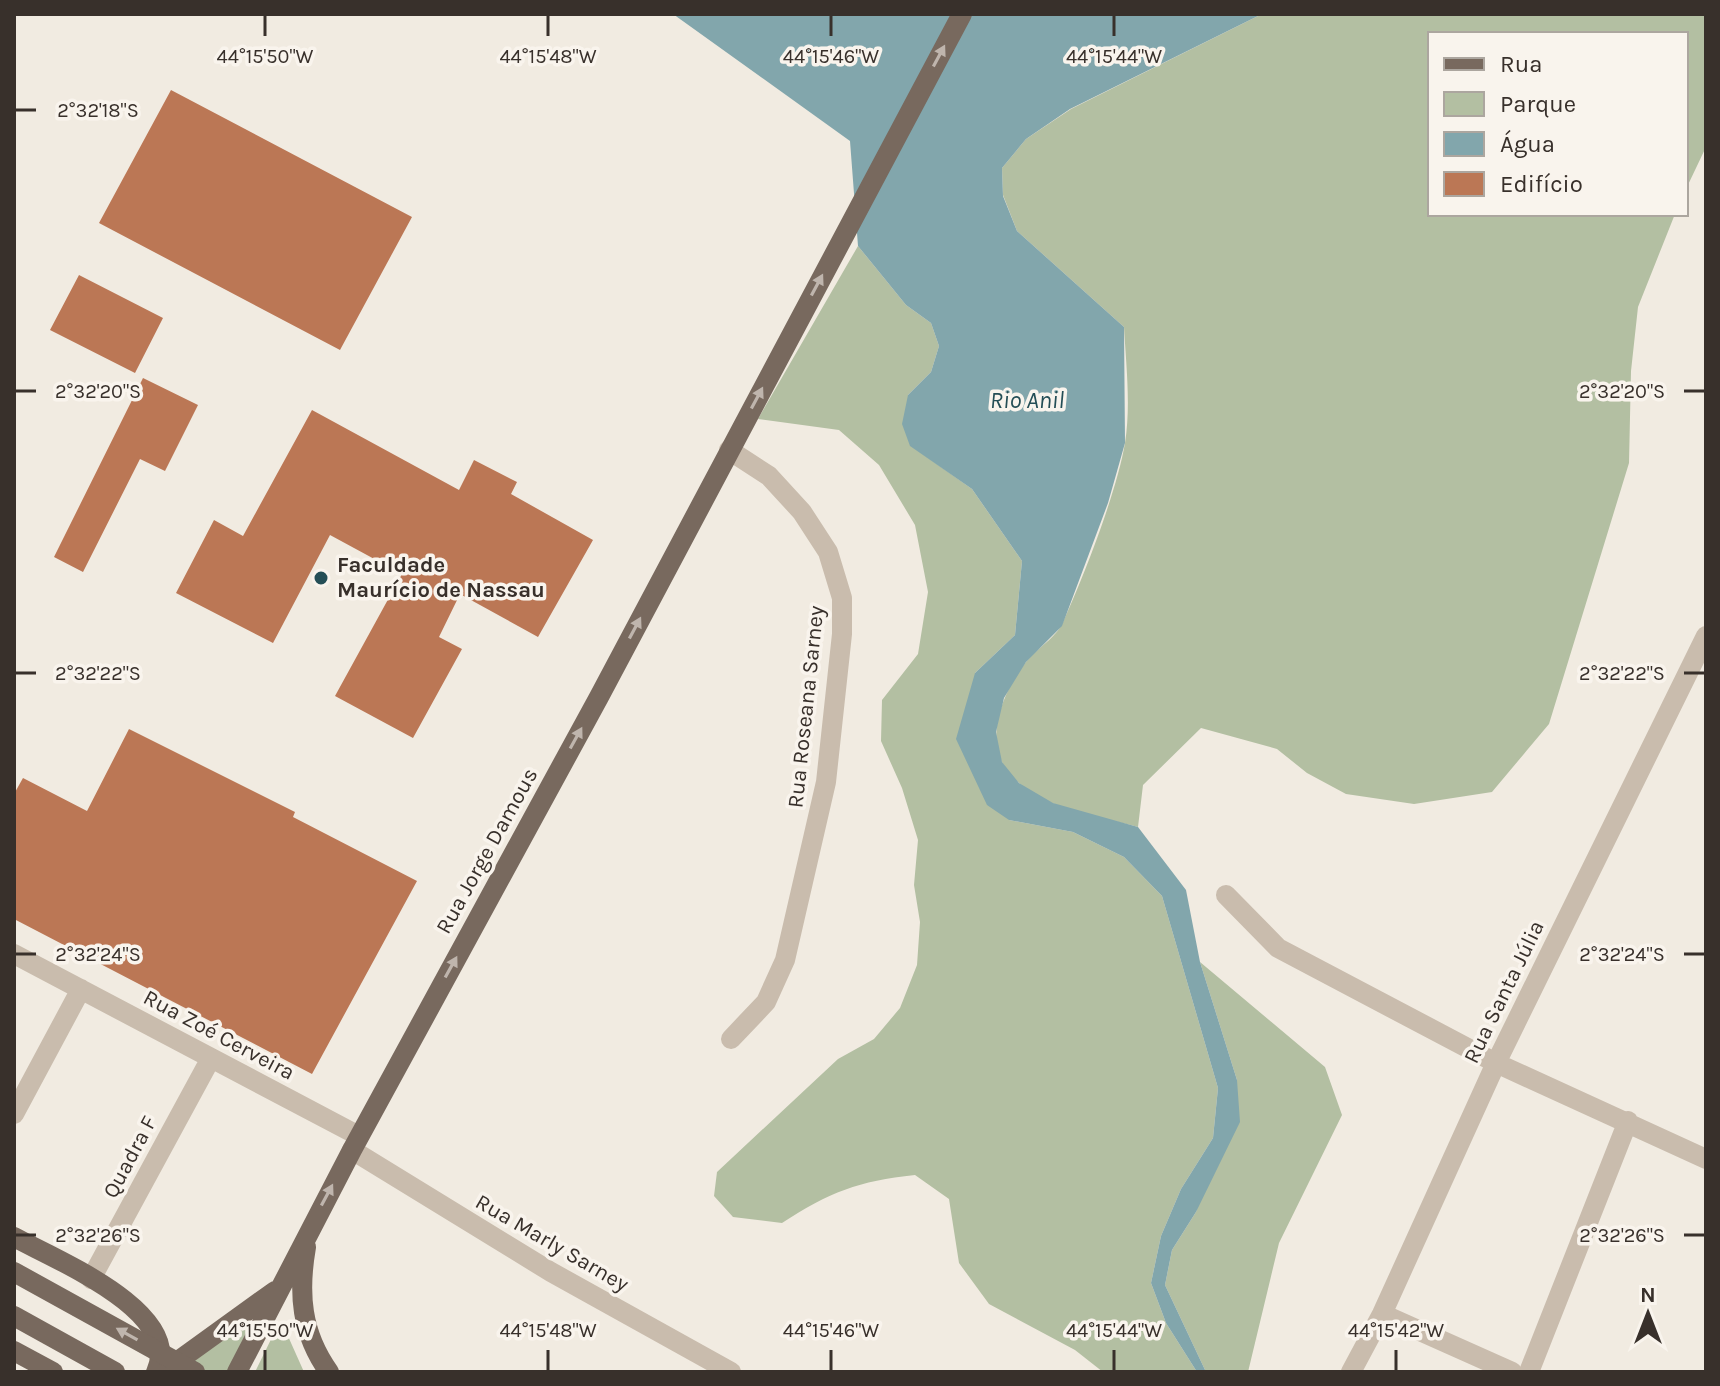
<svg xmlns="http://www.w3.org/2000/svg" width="1720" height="1386" viewBox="0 0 1720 1386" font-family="Karla,sans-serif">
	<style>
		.green { fill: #b3bfa2 }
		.water { fill: #82a6ac }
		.building { fill: #b75 }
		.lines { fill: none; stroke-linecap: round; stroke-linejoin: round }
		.minor { stroke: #c9bcad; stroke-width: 20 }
		.major { stroke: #78695e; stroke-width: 20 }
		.major-bridge { stroke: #78695e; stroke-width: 20 }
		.oneway { fill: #bfb5ad }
		.ticks { fill: none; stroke: #38302b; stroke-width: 3 }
		.poi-dot { fill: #244e56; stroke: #f9f4ed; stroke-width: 3 }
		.labels { text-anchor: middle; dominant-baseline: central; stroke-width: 7; stroke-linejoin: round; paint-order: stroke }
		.poi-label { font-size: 22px; font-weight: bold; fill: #38302b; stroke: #f9f4ed; text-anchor: start }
		.street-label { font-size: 22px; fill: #38302b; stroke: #f9f4ed }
		.water-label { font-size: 24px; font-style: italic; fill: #244e56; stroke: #f9f4ed }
		.ticks-label { font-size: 20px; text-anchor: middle; fill: #38302b; stroke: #f9f4ed; stroke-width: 7; stroke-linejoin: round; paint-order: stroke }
	</style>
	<rect width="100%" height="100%" fill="#f1ebe1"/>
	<!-- green -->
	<path class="green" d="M 1262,14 L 1706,14 L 1706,147 L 1686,189 L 1686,34 L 1430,34 L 1430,214 L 1675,214 L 1638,307 L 1631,371 L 1629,463 L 1549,724 L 1492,792 L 1414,804 L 1346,794 L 1307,773 L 1277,749 L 1201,728 L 1143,785 L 1138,827 C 1094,815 1029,808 1003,764 C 985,733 1006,687 1026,662 C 1037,648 1056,638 1063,622 C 1084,576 1117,491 1125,443 C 1131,405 1126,364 1124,327 L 1017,231 L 1003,195 L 1002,168 L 1026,139 L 1071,109 Z
		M 858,246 L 906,305 L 931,323 L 939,346 L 931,372 L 908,395 L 910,445 L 972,489 L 1022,561 L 1015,635 L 975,673 L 1009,820 L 1073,832 L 1124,857 L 1162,896 L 1218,1088 L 1213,1138 L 1181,1189 L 1161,1236 L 1151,1283 L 1166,1323 L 1197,1372 L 1103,1372 L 1075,1350 L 989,1304 L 959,1263 L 949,1199 L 915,1175 C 858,1181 830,1192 782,1223 L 733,1217 L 714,1196 L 717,1172 L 838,1059 L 874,1039 L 900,1008 L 917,965 L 920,922 L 914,885 L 918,840 L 902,788 L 881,741 L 882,700 L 918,654 L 928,592 L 915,525 L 879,465 L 839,430 L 758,419 Z
		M 1200,962 L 1325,1067 L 1342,1115 L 1279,1243 L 1248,1372 L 1206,1372 L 1165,1285 L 1172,1250 L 1196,1212 L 1237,1080 Z
		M 279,1323 L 283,1325 L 304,1372 L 255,1372 Z
		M 246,1324 L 249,1327 L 227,1372 L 181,1372 L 237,1326 Z"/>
	<!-- water -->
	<path class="water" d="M 673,14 L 1262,14 L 1070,109 L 1026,139 L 1002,168 L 1003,196 L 1017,231 L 1124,327 L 1125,443 L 1108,503 L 1062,626 L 1026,662 L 1004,698 L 996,732 L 1002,762 L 1019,783 L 1053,803 L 1138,827 L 1186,890 L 1200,962 L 1237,1080 L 1240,1122 L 1196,1212 L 1172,1250 L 1165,1285 L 1206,1372 L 1197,1372 L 1166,1323 L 1151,1283 L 1161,1236 L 1181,1189 L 1213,1138 L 1218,1088 L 1162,896 L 1124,857 L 1073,832 L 1009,820 L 987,805 L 956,739 L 975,673 L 1015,635 L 1022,561 L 972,489 L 910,446 L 902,424 L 908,395 L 931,372 L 939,346 L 931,323 L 906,305 L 858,246 L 850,141 Z"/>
	<!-- building -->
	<path class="building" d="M 171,90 L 412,217 L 340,350 L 99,223 Z
		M 79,275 L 163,318 L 135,373 L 50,330 Z
		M 143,378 L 198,405 L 165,471 L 140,459 L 83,572 L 54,557 Z
		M 312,410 L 459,490 L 474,460 L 517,482 L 511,494 L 593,540 L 538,637 L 460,594 L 439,637 L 462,649 L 413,738 L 335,696 L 402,574 L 330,535 L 273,643 L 176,593 L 214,520 L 243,536 Z
		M 129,729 L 295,812 L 293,817 L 417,881 L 312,1074 L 14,919 L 14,794 L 23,778 L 87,811 Z"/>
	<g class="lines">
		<!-- minor -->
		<path class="minor" d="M 729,450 L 769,476 L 802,512 L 828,552 L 842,598 L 842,634 L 826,782 L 785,960 L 766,1002 L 731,1039
			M 1226,895 L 1278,948 L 1496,1063 L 1706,1159
			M 14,954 L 359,1136
			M 14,1114 L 81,989
			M 352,1150 L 551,1272 L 731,1372
			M 91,1279 L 211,1058
			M 1382,1314 L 1512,1372
			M 1351,1372 L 1382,1314 L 1496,1063 L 1706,636
			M 1529,1372 L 1628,1121"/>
		<!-- major -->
		<path class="major" d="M 14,1237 C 54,1259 185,1312 156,1372
			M 306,1247 C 298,1293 301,1333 329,1372
			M 14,1316 L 115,1372
			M 14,1351 L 53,1372
			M 164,1371 L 275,1291
			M 237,1372 L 352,1150 L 599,697 L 962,14"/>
		<!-- major-bridge -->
		<path class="major-bridge" d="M 14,1272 L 195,1372"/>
	</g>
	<!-- one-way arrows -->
	<defs><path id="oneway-solid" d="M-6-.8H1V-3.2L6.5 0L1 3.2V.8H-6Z" transform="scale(2)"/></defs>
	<g class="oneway">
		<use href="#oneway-solid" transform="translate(939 56) rotate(-62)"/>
		<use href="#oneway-solid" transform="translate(817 285) rotate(-62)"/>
		<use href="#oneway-solid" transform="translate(757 398) rotate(-62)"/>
		<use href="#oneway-solid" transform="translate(635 628) rotate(-62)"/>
		<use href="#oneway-solid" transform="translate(576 738) rotate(-61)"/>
		<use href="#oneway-solid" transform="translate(451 967) rotate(-61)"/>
		<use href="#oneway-solid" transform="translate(327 1195) rotate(-62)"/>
		<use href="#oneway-solid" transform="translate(127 1334) rotate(-151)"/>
	</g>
	<!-- ticks -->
	<path class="ticks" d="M 265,16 L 265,36M 548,16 L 548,36M 831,16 L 831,36M 1114,16 L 1114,36M 16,110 L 36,110M 16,391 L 36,391M 1684,391 L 1704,391M 16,673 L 36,673M 1684,673 L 1704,673M 16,954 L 36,954M 1684,954 L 1704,954M 16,1235 L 36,1235M 1684,1235 L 1704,1235M 265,1350 L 265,1370M 548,1350 L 548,1370M 831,1350 L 831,1370M 1114,1350 L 1114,1370M 1396,1350 L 1396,1370"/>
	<!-- markers -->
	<circle class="poi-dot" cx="321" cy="578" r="8"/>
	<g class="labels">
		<!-- poi labels -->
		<g class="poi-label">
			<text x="337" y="565">Faculdade<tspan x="337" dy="25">Maurício de Nassau</tspan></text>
		</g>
		<!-- street labels -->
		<g class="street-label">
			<text transform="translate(806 707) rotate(-84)">Rua Roseana Sarney</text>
			<text transform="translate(487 851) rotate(-61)">Rua Jorge Damous</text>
			<text transform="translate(1504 992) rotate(-64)">Rua Santa Júlia</text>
			<text transform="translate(219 1035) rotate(28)">Rua Zoé Cerveira</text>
			<text transform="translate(130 1157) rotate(-62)">Quadra F</text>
			<text transform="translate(552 1243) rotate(30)">Rua Marly Sarney</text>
		</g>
		<!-- water labels -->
		<g class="water-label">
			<text x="1027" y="400">Rio Anil</text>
		</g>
	</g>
	<g class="ticks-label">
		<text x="265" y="63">44°15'50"W</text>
		<text x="548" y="63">44°15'48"W</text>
		<text x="831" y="63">44°15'46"W</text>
		<text x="1114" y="63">44°15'44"W</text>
		<text x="98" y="117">2°32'18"S</text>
		<text x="98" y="398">2°32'20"S</text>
		<text x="1622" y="398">2°32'20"S</text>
		<text x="98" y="680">2°32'22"S</text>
		<text x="1622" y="680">2°32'22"S</text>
		<text x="98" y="961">2°32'24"S</text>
		<text x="1622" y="961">2°32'24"S</text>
		<text x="98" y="1242">2°32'26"S</text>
		<text x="1622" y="1242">2°32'26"S</text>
		<text x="265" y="1337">44°15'50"W</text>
		<text x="548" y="1337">44°15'48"W</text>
		<text x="831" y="1337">44°15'46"W</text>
		<text x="1114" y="1337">44°15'44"W</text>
		<text x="1396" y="1337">44°15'42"W</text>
	</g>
	<!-- border -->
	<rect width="1720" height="1386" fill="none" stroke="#38302b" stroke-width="32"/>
	<!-- legend -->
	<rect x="1428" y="32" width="260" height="184" fill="#f9f4ed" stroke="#aca69f" stroke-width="2"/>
	<rect x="1444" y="58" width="40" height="12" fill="#78695e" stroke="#aca69f" stroke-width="2"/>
	<text x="1500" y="72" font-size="24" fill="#38302b">Rua</text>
	<rect x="1444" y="92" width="40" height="24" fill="#b3bfa2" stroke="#aca69f" stroke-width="2"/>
	<text x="1500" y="112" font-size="24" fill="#38302b">Parque</text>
	<rect x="1444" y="132" width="40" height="24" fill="#82a6ac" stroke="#aca69f" stroke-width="2"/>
	<text x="1500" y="152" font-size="24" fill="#38302b">Água</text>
	<rect x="1444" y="172" width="40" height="24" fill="#bb7755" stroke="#aca69f" stroke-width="2"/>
	<text x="1500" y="192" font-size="24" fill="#38302b">Edifício</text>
	<!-- north arrow -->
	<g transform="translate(1648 1314)" stroke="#f9f4ed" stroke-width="6" paint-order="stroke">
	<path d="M0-6L14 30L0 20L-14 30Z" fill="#38302b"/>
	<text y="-12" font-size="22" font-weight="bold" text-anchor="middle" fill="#38302b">N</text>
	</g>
</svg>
